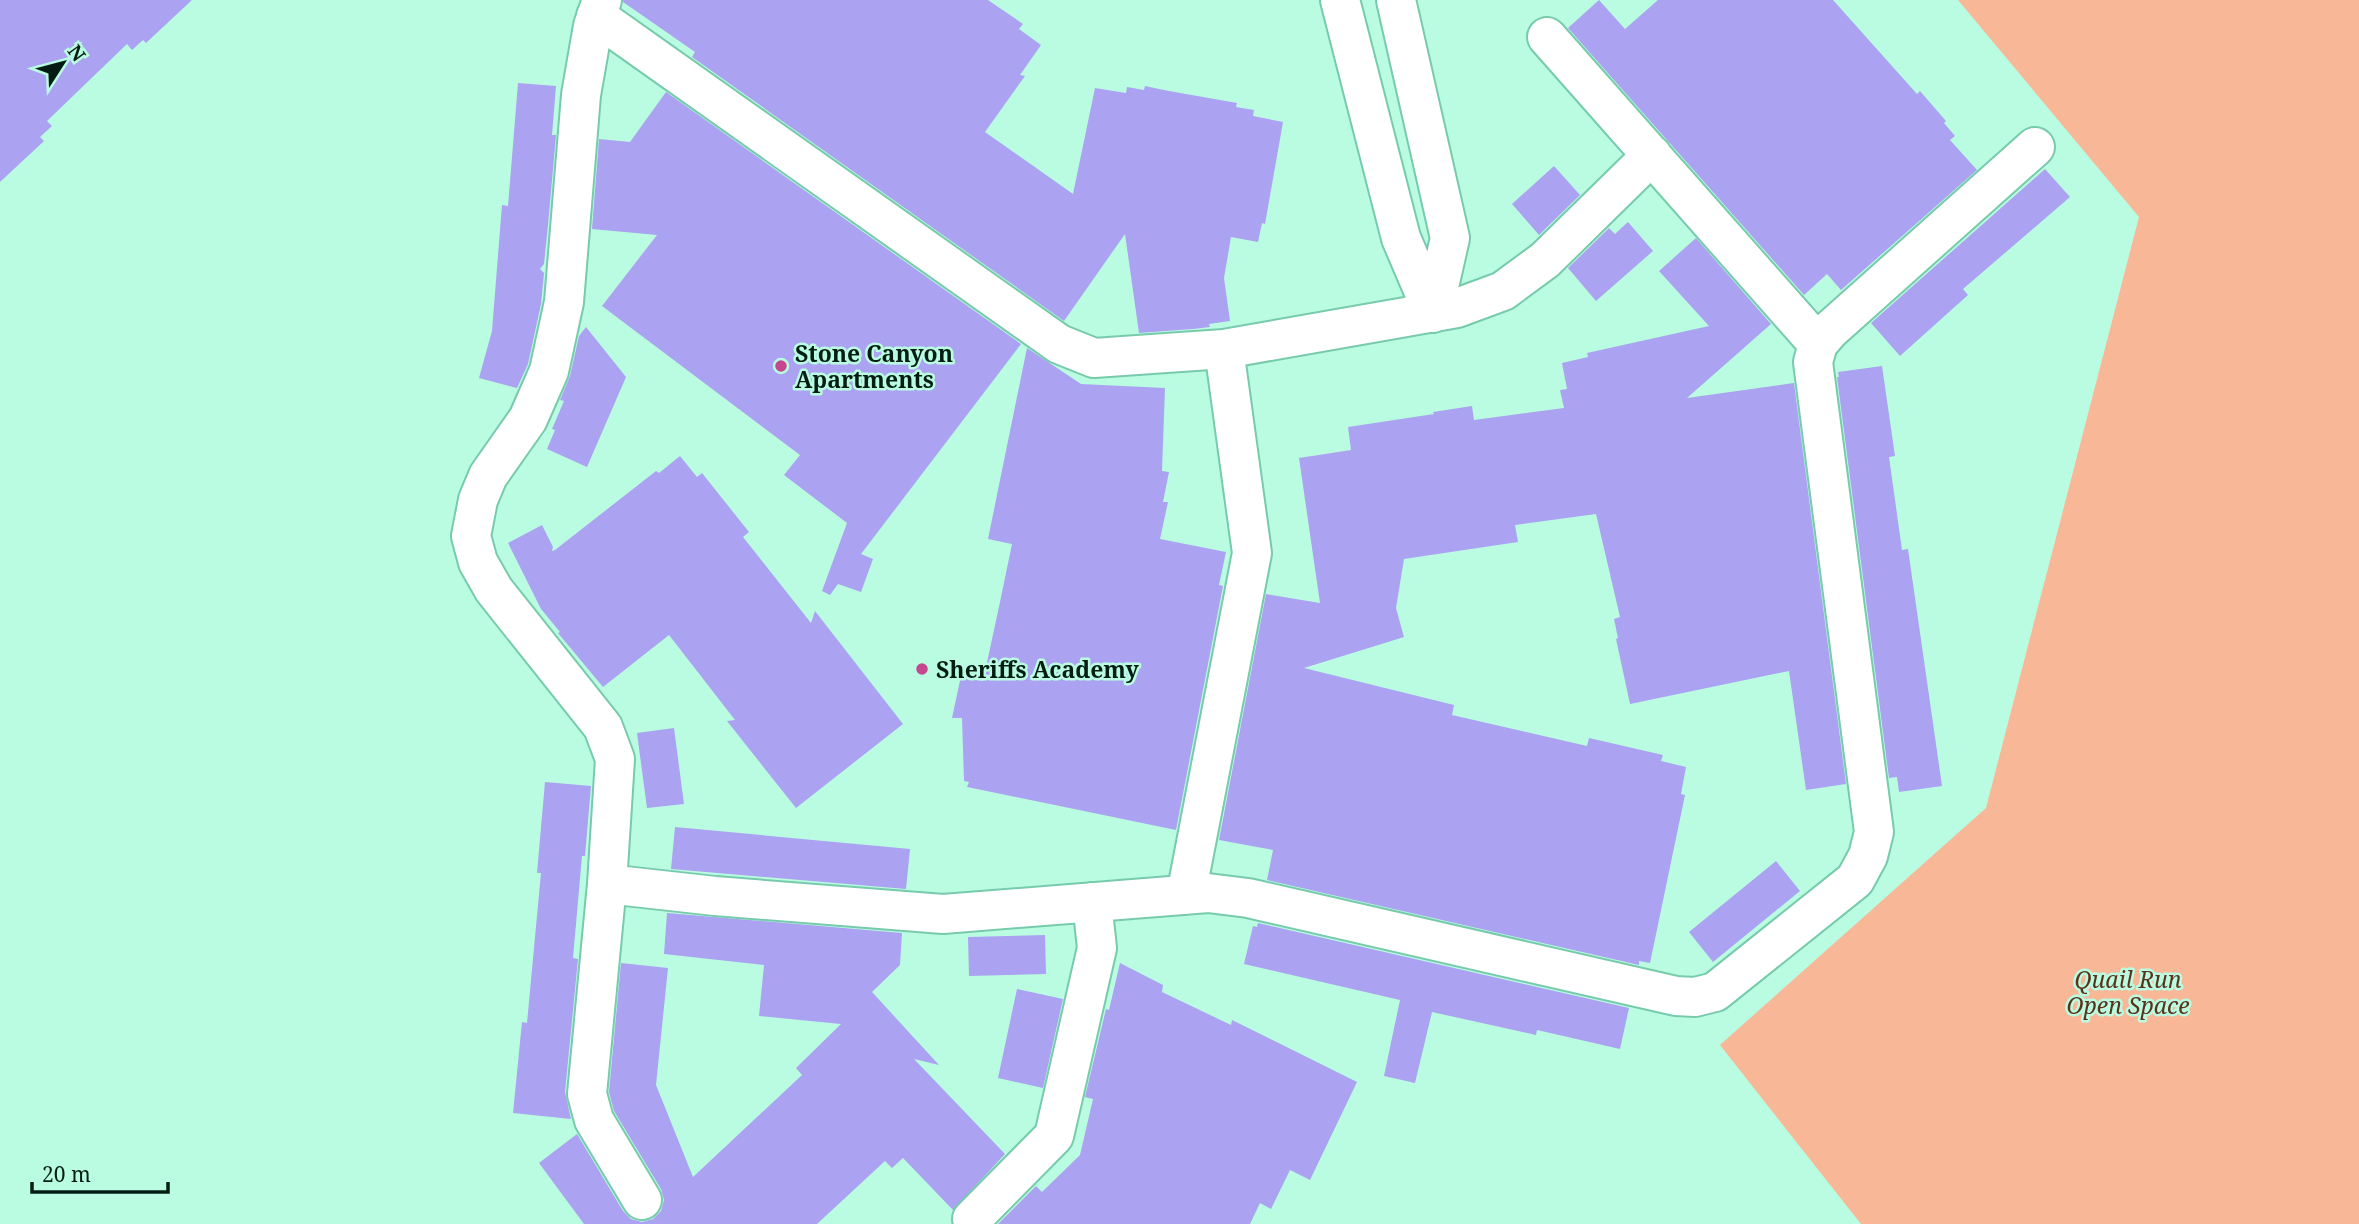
<svg xmlns="http://www.w3.org/2000/svg" width="2359" height="1224" viewBox="0 0 2359 1224" font-family="'Noto Serif',serif">
	<style>
		.green { fill: #f8b796 }
		.building { fill: #aba2f2 }
		.lines { fill: none; stroke-linecap: round; stroke-linejoin: round }
		.minor-casing { stroke: #77cbac; stroke-width: 42 }
		.minor { stroke: #fff; stroke-width: 38 }
		.poi-dot { fill: #c64690; stroke: #bafce1; stroke-width: 2.5 }
		.labels { text-anchor: middle; dominant-baseline: central; stroke-width: 5; stroke-linejoin: round; paint-order: stroke }
		.poi-label { font-size: 23px; font-weight: bold; fill: #031d14; stroke: #bafce1; text-anchor: start }
		.park-label { font-size: 23px; font-style: italic; fill: #5b321b; stroke: #bafce1 }
	</style>
	<rect width="100%" height="100%" fill="#bafce1"/>
	<!-- green -->
	<path class="green" d="M 1958,0 L 2359,0 L 2359,1224 L 1861,1224 L 1720,1045 L 1986,808 L 2139,217 Z"/>
	<!-- building -->
	<path class="building" d="M 0,0 L 192,0 L 146,43 L 143,40 L 132,50 L 127,44 L 47,121 L 52,126 L 40,137 L 44,141 L 0,182 Z
		M 623,0 L 988,0 L 1023,24 L 1019,29 L 1041,45 L 1020,75 L 1025,76 L 985,132 L 1073,194 L 1095,88 L 1126,93 L 1127,87 L 1144,90 L 1145,86 L 1169,91 L 1237,103 L 1236,107 L 1254,110 L 1253,116 L 1283,122 L 1265,224 L 1262,223 L 1258,242 L 1231,237 L 1224,278 L 1230,321 L 1209,324 L 1210,327 L 1193,329 L 1139,333 L 1125,234 L 1064,321 L 692,57 L 695,52 L 623,2 Z
		M 1599,0 L 1625,29 L 1658,0 L 1833,0 L 1917,94 L 1920,91 L 1946,121 L 1944,123 L 1955,136 L 1950,140 L 1977,170 L 1841,290 L 1827,274 L 1804,295 L 1568,28 Z
		M 518,83 L 556,86 L 552,135 L 556,135 L 548,225 L 544,264 L 540,269 L 544,273 L 541,304 L 528,364 L 517,388 L 479,378 L 492,331 L 502,205 L 508,206 Z
		M 666,92 L 1021,344 L 861,554 L 873,559 L 861,592 L 838,584 L 830,595 L 822,591 L 847,523 L 784,475 L 800,455 L 602,306 L 657,235 L 592,229 L 599,139 L 630,142 Z
		M 1554,166 L 1580,195 L 1539,235 L 1512,204 Z
		M 2045,169 L 2070,197 L 1963,289 L 1968,295 L 1900,356 L 1871,323 Z
		M 1628,222 L 1653,251 L 1596,301 L 1568,268 L 1609,228 L 1615,234 Z
		M 1696,238 L 1771,324 L 1687,398 L 1794,383 L 1846,784 L 1806,790 L 1789,671 L 1630,704 L 1616,639 L 1618,638 L 1614,619 L 1620,617 L 1596,514 L 1515,525 L 1518,542 L 1404,559 L 1396,608 L 1404,637 L 1304,668 L 1454,705 L 1452,715 L 1587,746 L 1589,738 L 1663,755 L 1661,761 L 1686,767 L 1681,794 L 1685,795 L 1650,963 L 1639,961 L 1639,965 L 1267,880 L 1273,850 L 1219,840 L 1266,594 L 1320,603 L 1299,458 L 1351,450 L 1348,427 L 1434,414 L 1433,412 L 1472,406 L 1474,420 L 1564,408 L 1560,390 L 1567,389 L 1562,363 L 1588,357 L 1587,353 L 1709,326 L 1659,271 Z
		M 586,327 L 626,377 L 587,467 L 547,449 L 555,430 L 552,429 L 564,401 L 560,400 L 570,376 L 579,336 Z
		M 1027,348 L 1081,384 L 1165,388 L 1162,471 L 1169,472 L 1163,502 L 1168,502 L 1160,539 L 1226,552 L 1219,585 L 1223,586 L 1176,830 L 967,787 L 969,782 L 964,781 L 962,718 L 952,718 L 961,676 L 983,681 L 1000,602 L 1012,544 L 988,539 Z
		M 1882,366 L 1895,456 L 1889,457 L 1902,550 L 1908,549 L 1942,786 L 1899,792 L 1897,777 L 1889,778 L 1837,377 L 1839,377 L 1838,372 Z
		M 680,456 L 697,477 L 702,473 L 749,532 L 743,537 L 811,623 L 815,611 L 903,724 L 796,808 L 727,721 L 735,720 L 669,635 L 603,687 L 558,633 L 560,632 L 541,609 L 508,543 L 542,525 L 553,547 L 552,551 L 555,550 L 656,471 L 659,473 Z
		M 674,728 L 684,804 L 647,808 L 637,733 Z
		M 545,782 L 591,786 L 585,856 L 582,856 L 573,958 L 578,959 L 565,1092 L 571,1119 L 513,1113 L 522,1022 L 527,1023 L 541,873 L 537,873 Z
		M 675,827 L 910,849 L 906,889 L 671,869 Z
		M 1776,861 L 1800,891 L 1713,962 L 1689,932 Z
		M 667,913 L 902,933 L 900,965 L 872,992 L 939,1065 L 914,1059 L 1005,1154 L 953,1210 L 903,1158 L 892,1168 L 885,1161 L 817,1224 L 584,1224 L 539,1163 L 577,1134 L 623,1211 L 631,1219 L 642,1222 L 653,1219 L 661,1211 L 664,1200 L 661,1189 L 614,1111 L 609,1092 L 621,963 L 668,968 L 656,1085 L 693,1177 L 802,1075 L 796,1068 L 841,1024 L 759,1016 L 764,965 L 664,954 Z
		M 1258,923 L 1629,1008 L 1620,1049 L 1537,1030 L 1536,1035 L 1432,1012 L 1415,1083 L 1384,1076 L 1400,1000 L 1244,964 L 1253,926 L 1257,927 Z
		M 1045,935 L 1046,974 L 969,976 L 968,937 Z
		M 1120,963 L 1163,985 L 1162,992 L 1231,1025 L 1232,1020 L 1357,1082 L 1310,1180 L 1290,1170 L 1271,1209 L 1260,1203 L 1250,1224 L 998,1224 L 1036,1186 L 1042,1192 L 1080,1155 L 1093,1099 L 1085,1097 L 1106,1009 L 1109,1010 Z
		M 1017,989 L 1063,999 L 1043,1088 L 998,1078 Z"/>
	<g class="lines">
		<!-- minor casing -->
		<g class="minor-casing">
			<path id="minor" d="M 602,0 L 593,26 L 581,95 L 564,302 L 549,371 L 528,419 L 488,476 L 478,500 L 471,536 L 478,562 L 494,590 L 603,727 L 615,759 L 607,884 L 587,1094 L 594,1120 L 642,1200
				M 1340,0 L 1401,238 L 1433,313
				M 1396,0 L 1450,238 L 1433,313
				M 596,16 L 1059,344 L 1094,358 L 1224,349 L 1457,308 L 1503,291 L 1545,260 L 1652,155
				M 1547,37 L 1818,344
				M 607,884 L 715,896 L 943,914 L 1208,893 L 1248,898 L 1676,996 L 1695,997 L 1715,992 L 1855,880 L 1868,856 L 1874,832 L 1813,362 L 1818,344 L 1830,330 L 2035,147
				M 1186,895 L 1252,553 L 1224,349
				M 972,1219 L 1054,1136 L 1097,948 L 1092,902"/>
		</g>
		<!-- minor -->
		<use href="#minor" class="minor"/>
	</g>
	<!-- markers -->
	<g class="poi-dot">
		<circle cx="781" cy="366" r="7"/>
		<circle cx="922" cy="669" r="7"/>
	</g>
	<g class="labels">
		<!-- poi labels -->
		<g class="poi-label">
			<text x="795" y="353">Stone Canyon<tspan x="795" dy="26">Apartments</tspan></text>
			<text x="936" y="669">Sheriffs Academy</text>
		</g>
		<!-- park labels -->
		<g class="park-label">
			<text x="2128" y="979">Quail Run<tspan x="2128" dy="26">Open Space</tspan></text>
		</g>
	</g>
	<!-- north arrow -->
	<g transform="translate(63 63) rotate(54)" stroke="#bafce1" stroke-width="5" paint-order="stroke">
	<path d="M0-5L12 26L0 18L-12 26Z" fill="#031d14"/>
	<text y="-10" font-size="19" font-weight="bold" text-anchor="middle" fill="#031d14">N</text>
	</g>
	<!-- scale -->
	<path d="M32 1182v10h136v-10" fill="none" stroke="#031d14" stroke-width="3.5"/>
	<text x="42" y="1182" font-size="21" fill="#031d14" stroke="#bafce1" stroke-width="5" paint-order="stroke">20 m</text>
</svg>
